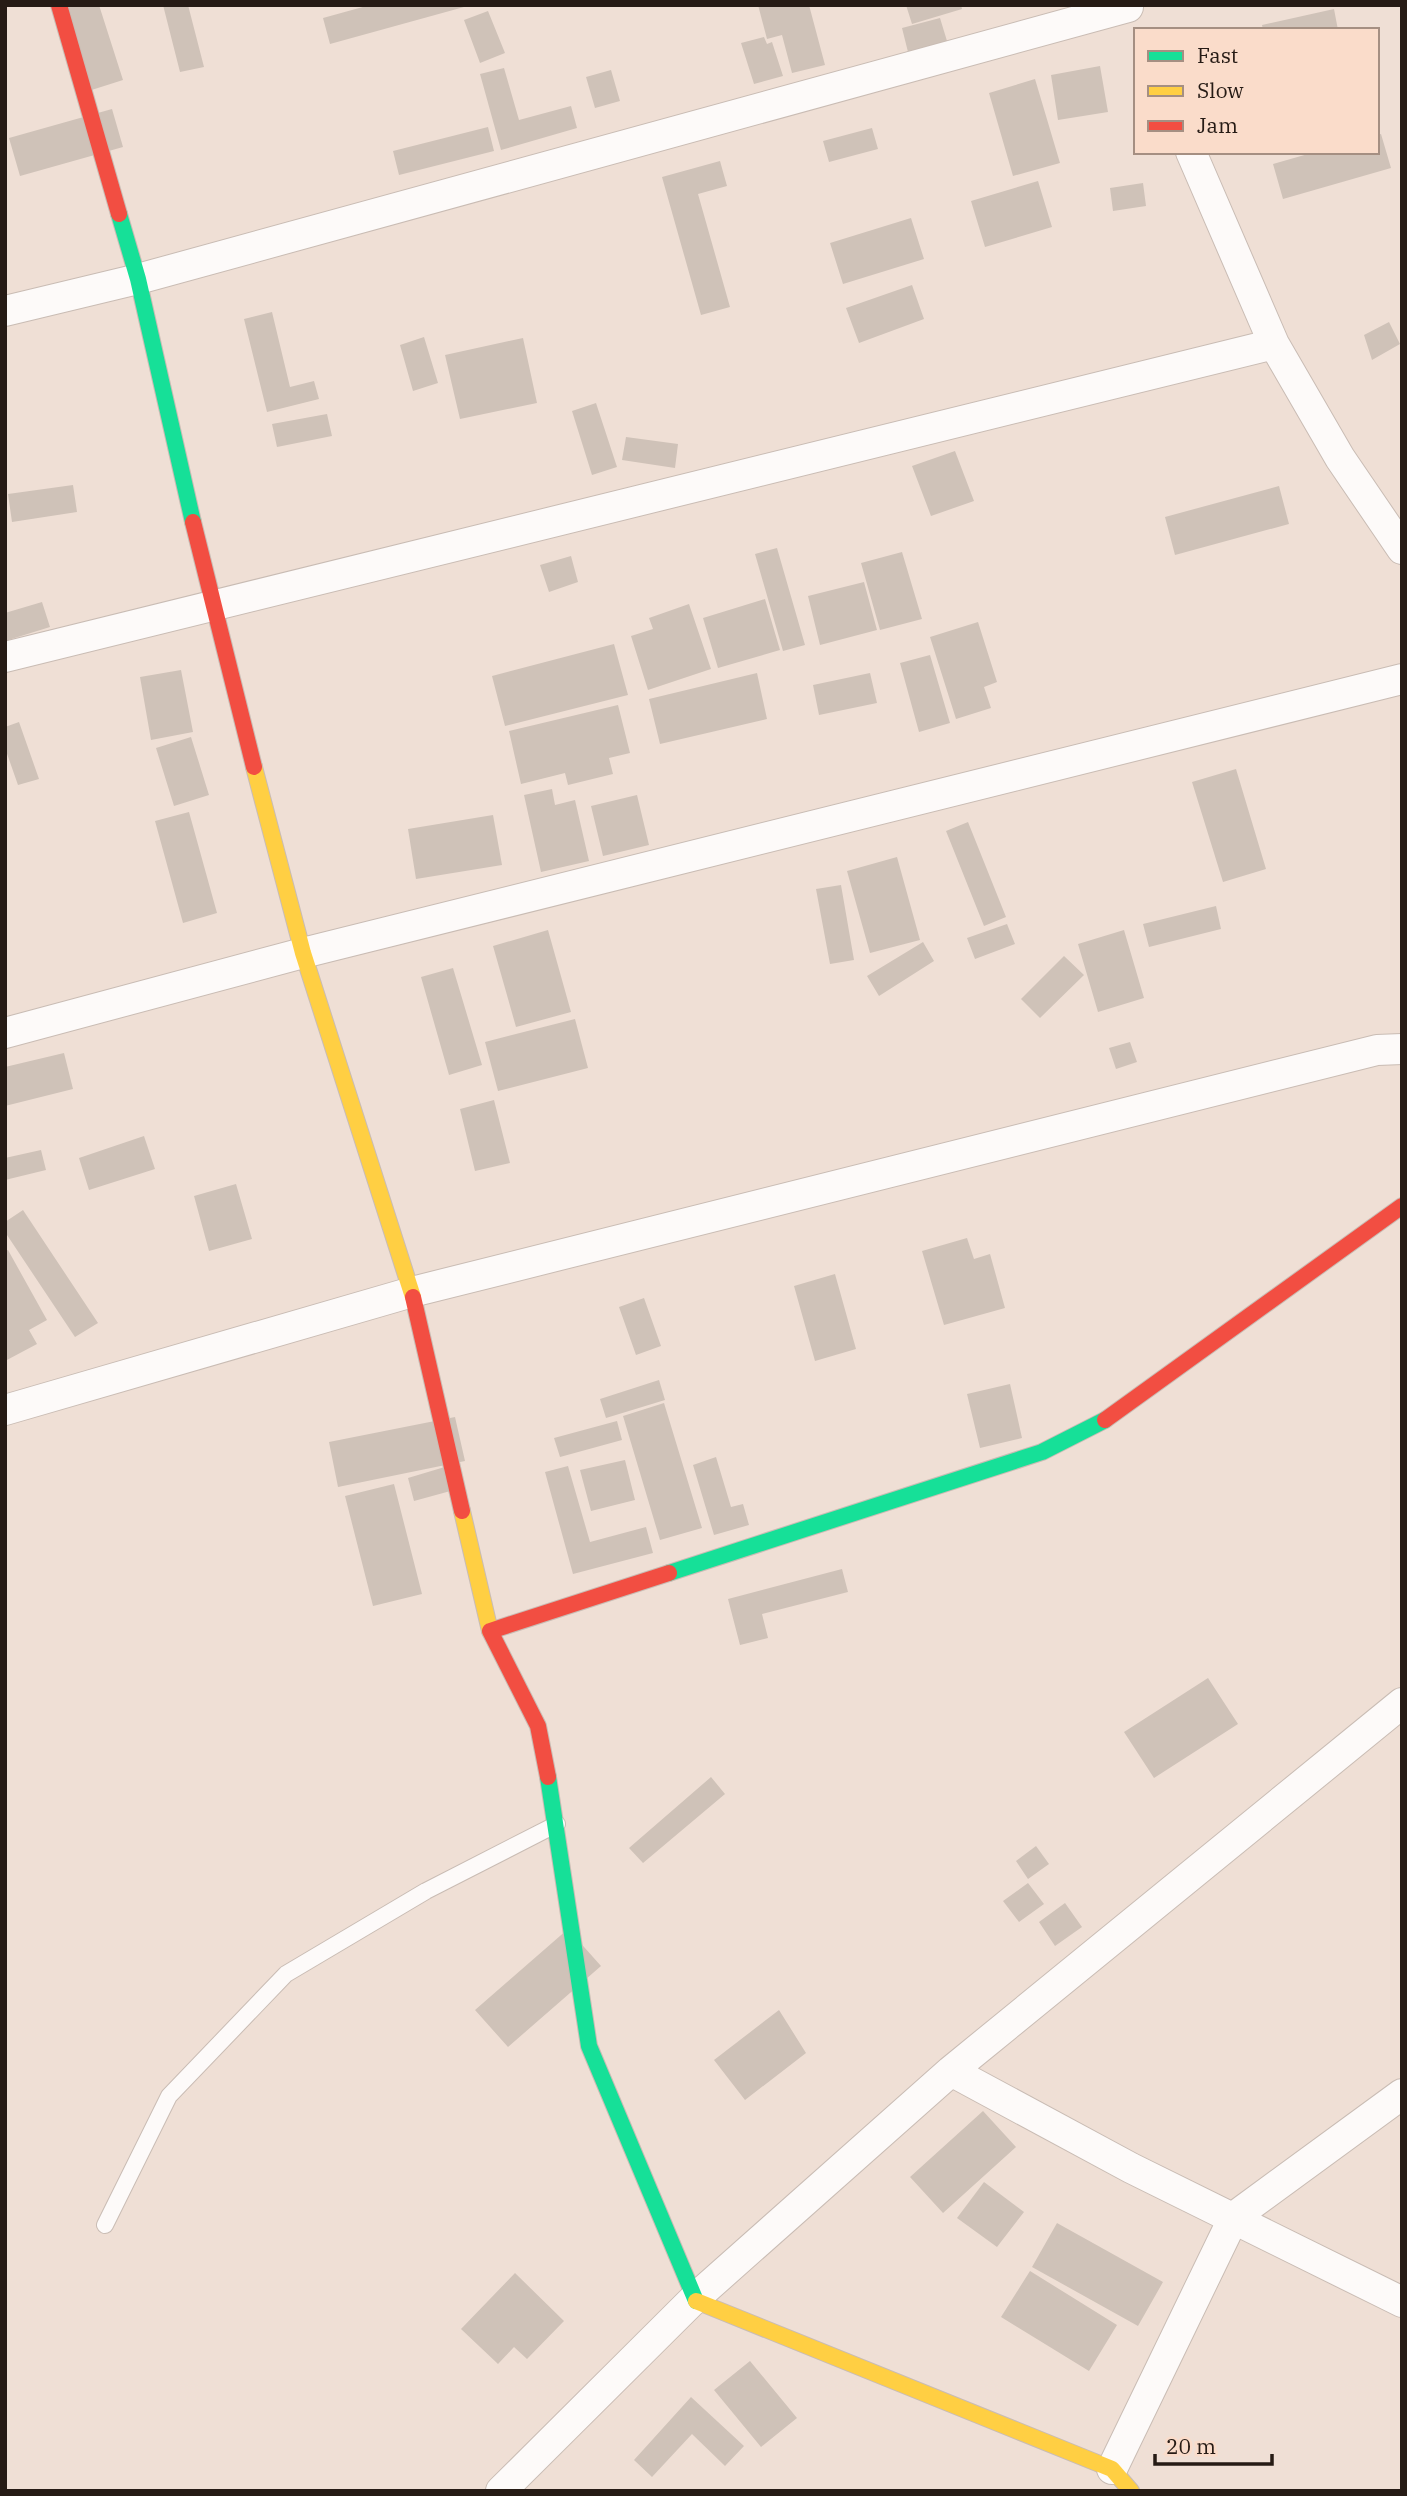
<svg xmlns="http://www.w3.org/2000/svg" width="1407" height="2496" viewBox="0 0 1407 2496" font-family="'IBM Plex Serif',serif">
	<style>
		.building { fill: #cfc2b8 }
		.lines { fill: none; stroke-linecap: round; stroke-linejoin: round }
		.lane-casing { stroke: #c9bcb4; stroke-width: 18 }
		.street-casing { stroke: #c9bcb4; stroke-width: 32 }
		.fast-casing { stroke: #c9bcb4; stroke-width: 18 }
		.slow-casing { stroke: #c9bcb4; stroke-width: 18 }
		.jam-casing { stroke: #c9bcb4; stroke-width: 18 }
		.lane { stroke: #fdfaf9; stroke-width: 16 }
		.street { stroke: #fdfaf9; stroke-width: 30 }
		.fast { stroke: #16e098; stroke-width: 16 }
		.slow { stroke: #ffcf43; stroke-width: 16 }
		.jam { stroke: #f24e42; stroke-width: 16 }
	</style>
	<rect width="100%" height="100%" fill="#efdfd5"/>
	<!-- building -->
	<path class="building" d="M 51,5 L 99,5 L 123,80 L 79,94 Z
		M 163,5 L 188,5 L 204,67 L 180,72 Z
		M 370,5 L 463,5 L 464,7 L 330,44 L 323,18 Z
		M 758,5 L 809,5 L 825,65 L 792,73 L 782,35 L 767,39 Z
		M 906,5 L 961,5 L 962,9 L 912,24 Z
		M 1334,9 L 1338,30 L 1263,30 L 1262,25 Z
		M 488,11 L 505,53 L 480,63 L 464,20 Z
		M 940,18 L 947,41 L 908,52 L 902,28 Z
		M 764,37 L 767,44 L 772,42 L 783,76 L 754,84 L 741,43 Z
		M 1100,66 L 1108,112 L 1058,120 L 1051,75 Z
		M 504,68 L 519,120 L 571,106 L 577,128 L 501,150 L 480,74 Z
		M 611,70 L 620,101 L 595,108 L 586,77 Z
		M 1035,79 L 1060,163 L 1013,176 L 989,93 Z
		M 112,109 L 123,147 L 20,176 L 9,138 Z
		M 488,127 L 494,151 L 399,175 L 393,151 Z
		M 872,128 L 878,149 L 829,162 L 823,141 Z
		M 1381,134 L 1391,168 L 1283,199 L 1273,164 L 1315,152 L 1377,152 L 1377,135 Z
		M 720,161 L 727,186 L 698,194 L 730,307 L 701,315 L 662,177 Z
		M 1038,181 L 1052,227 L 985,247 L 971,201 Z
		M 1143,183 L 1146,206 L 1113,211 L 1110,188 Z
		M 911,218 L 924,259 L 843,284 L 830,243 Z
		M 912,285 L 924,319 L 859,343 L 846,308 Z
		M 272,312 L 290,387 L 314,381 L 319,399 L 267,412 L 244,319 Z
		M 1389,322 L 1400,344 L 1372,360 L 1364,335 Z
		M 424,337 L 438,383 L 413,391 L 400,345 Z
		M 523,338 L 537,403 L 460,419 L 445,355 Z
		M 596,403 L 617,467 L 592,475 L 572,411 Z
		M 327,414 L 332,436 L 277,447 L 272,424 Z
		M 626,437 L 678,444 L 675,468 L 622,460 Z
		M 955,451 L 974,501 L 931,516 L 912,466 Z
		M 73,485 L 77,512 L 12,522 L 8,494 Z
		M 1279,486 L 1289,524 L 1175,555 L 1165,517 Z
		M 777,548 L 805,645 L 783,651 L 755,554 Z
		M 902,552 L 922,619 L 880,630 L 861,563 Z
		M 571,556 L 578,582 L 549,592 L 540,565 Z
		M 864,582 L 877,630 L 820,645 L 808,596 Z
		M 765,599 L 780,650 L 718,668 L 703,618 Z
		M 42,602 L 50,627 L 5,641 L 5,613 Z
		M 689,604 L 711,669 L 648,690 L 631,636 L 653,629 L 649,618 Z
		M 978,622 L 997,682 L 984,687 L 991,708 L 956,719 L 930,637 Z
		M 614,644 L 628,695 L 505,726 L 492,676 Z
		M 930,655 L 950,723 L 919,732 L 900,663 Z
		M 181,670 L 193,732 L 151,740 L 140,677 Z
		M 757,673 L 767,719 L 660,744 L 649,699 Z
		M 870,673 L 877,703 L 819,715 L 813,685 Z
		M 618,705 L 630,753 L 609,758 L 613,774 L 568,785 L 565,773 L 521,784 L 509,731 Z
		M 19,722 L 39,779 L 18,785 L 5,748 L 5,727 Z
		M 191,737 L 209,795 L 174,806 L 156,748 Z
		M 1236,769 L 1266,869 L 1223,882 L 1192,782 Z
		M 552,789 L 555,805 L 575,800 L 589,861 L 541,872 L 524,795 Z
		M 637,795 L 649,845 L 603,856 L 591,806 Z
		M 189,812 L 217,913 L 183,923 L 155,821 Z
		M 493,815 L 502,865 L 416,879 L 408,829 Z
		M 968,822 L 1006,917 L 984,926 L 946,831 Z
		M 897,857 L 920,940 L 870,953 L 847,871 Z
		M 841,885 L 854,960 L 830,964 L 816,889 Z
		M 1216,906 L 1221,929 L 1149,947 L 1143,924 Z
		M 1007,924 L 1015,944 L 975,959 L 967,938 Z
		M 548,930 L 571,1012 L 516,1027 L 493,946 Z
		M 1124,930 L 1144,998 L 1098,1012 L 1078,944 Z
		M 923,942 L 934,961 L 879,996 L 867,976 Z
		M 1064,956 L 1084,975 L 1040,1018 L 1021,999 Z
		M 453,968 L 482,1065 L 449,1075 L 421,977 Z
		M 575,1019 L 588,1068 L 498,1091 L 485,1042 Z
		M 1130,1042 L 1137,1062 L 1116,1069 L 1109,1048 Z
		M 64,1053 L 73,1089 L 5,1106 L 5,1067 Z
		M 494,1100 L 510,1163 L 475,1171 L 460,1109 Z
		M 144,1136 L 155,1169 L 89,1190 L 79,1158 Z
		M 41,1150 L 46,1170 L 5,1180 L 5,1158 Z
		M 236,1184 L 252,1239 L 209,1251 L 194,1196 Z
		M 23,1210 L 98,1323 L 75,1337 L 5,1232 L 5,1222 Z
		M 967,1238 L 974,1259 L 990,1254 L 1005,1308 L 944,1325 L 922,1251 Z
		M 8,1250 L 47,1320 L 29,1330 L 37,1344 L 5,1361 L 5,1251 Z
		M 835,1274 L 856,1349 L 815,1361 L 794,1286 Z
		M 644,1298 L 661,1346 L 636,1355 L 619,1307 Z
		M 659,1380 L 665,1400 L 606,1418 L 600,1399 Z
		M 1010,1384 L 1022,1438 L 980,1448 L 967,1394 Z
		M 664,1403 L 702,1528 L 660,1540 L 623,1416 Z
		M 455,1417 L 465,1461 L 338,1487 L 329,1442 Z
		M 617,1421 L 622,1440 L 560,1457 L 554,1438 Z
		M 716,1457 L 731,1507 L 743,1504 L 749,1525 L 714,1535 L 693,1465 Z
		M 625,1460 L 635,1500 L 591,1511 L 580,1470 Z
		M 458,1463 L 465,1487 L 414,1501 L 408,1478 Z
		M 568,1466 L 590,1542 L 646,1527 L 653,1553 L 573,1574 L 545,1472 Z
		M 394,1484 L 422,1594 L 373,1606 L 345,1496 Z
		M 842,1569 L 848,1592 L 762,1614 L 768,1638 L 740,1645 L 728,1599 Z
		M 1208,1678 L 1238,1724 L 1154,1778 L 1124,1732 Z
		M 711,1777 L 725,1794 L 643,1863 L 629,1848 Z
		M 1036,1846 L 1049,1864 L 1028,1879 L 1016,1861 Z
		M 1028,1883 L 1044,1904 L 1019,1922 L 1003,1901 Z
		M 1065,1903 L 1082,1927 L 1055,1946 L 1039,1922 Z
		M 568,1929 L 601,1966 L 508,2047 L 475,2010 Z
		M 779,2010 L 806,2053 L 745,2100 L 714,2060 Z
		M 983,2111 L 1016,2147 L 943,2213 L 910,2177 Z
		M 984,2182 L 1024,2212 L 997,2247 L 957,2218 Z
		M 1057,2223 L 1163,2282 L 1138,2326 L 1032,2267 Z
		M 1030,2271 L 1117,2325 L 1089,2371 L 1001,2317 Z
		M 515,2273 L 564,2321 L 527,2359 L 514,2347 L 498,2364 L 461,2329 Z
		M 750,2361 L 797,2418 L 761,2447 L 714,2390 Z
		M 691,2397 L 744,2446 L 725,2466 L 692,2434 L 652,2477 L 634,2460 Z"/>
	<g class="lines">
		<!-- lane casing -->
		<g class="lane-casing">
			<path id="lane" d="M 105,2225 L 169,2096 L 286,1974 L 426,1891 L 557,1824"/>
		</g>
		<!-- street casing -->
		<g class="street-casing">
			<path id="street" d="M 1191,152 L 1274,344 L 1340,458 L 1402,549
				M 5,311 L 138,279 L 1128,7
				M 5,657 L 1274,344
				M 5,1033 L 303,953 L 1402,679
				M 5,1410 L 412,1292 L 1377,1050 L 1402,1049
				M 951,2071 L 1131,2168 L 1402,2302
				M 1112,2469 L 1234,2217 L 1402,2094
				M 501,2491 L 693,2300 L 951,2071 L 1402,1703"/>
		</g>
		<!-- fast casing -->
		<g class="fast-casing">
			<path id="fast" d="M 119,214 L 138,279 L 193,522
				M 669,1573 L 1042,1452 L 1105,1420
				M 548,1777 L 589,2046 L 696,2301"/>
		</g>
		<!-- slow casing -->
		<g class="slow-casing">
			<path id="slow" d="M 254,767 L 303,953 L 413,1297
				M 462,1511 L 490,1631
				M 696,2301 L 1112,2469 L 1131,2491"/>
		</g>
		<!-- jam casing -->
		<g class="jam-casing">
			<path id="jam" d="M 59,5 L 119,214
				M 193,522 L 254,767
				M 413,1297 L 462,1511
				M 1105,1420 L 1402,1206
				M 548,1777 L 538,1726 L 490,1631 L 669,1573"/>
		</g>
		<!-- lane -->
		<use href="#lane" class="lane"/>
		<!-- street -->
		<use href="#street" class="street"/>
		<!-- fast -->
		<use href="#fast" class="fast"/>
		<!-- slow -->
		<use href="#slow" class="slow"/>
		<!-- jam -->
		<use href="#jam" class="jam"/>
	</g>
	<!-- border -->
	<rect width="1407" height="2496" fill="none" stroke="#261b15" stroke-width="14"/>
	<!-- legend -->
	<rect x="1134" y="28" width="245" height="126" fill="#fadcca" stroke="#a58f82" stroke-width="2"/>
	<rect x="1148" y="51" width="35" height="10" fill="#16e098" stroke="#a58f82" stroke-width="2"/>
	<text x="1197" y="63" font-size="21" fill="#261b15">Fast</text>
	<rect x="1148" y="86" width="35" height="10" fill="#ffcf43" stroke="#a58f82" stroke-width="2"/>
	<text x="1197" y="98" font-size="21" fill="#261b15">Slow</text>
	<rect x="1148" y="121" width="35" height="10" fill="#f24e42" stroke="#a58f82" stroke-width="2"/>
	<text x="1197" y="133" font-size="21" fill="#261b15">Jam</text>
	<!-- scale -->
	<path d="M1155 2454v10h117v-10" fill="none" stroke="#261b15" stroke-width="3.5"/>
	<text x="1166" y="2454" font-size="21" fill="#261b15" stroke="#fadcca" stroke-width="5" paint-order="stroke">20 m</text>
</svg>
